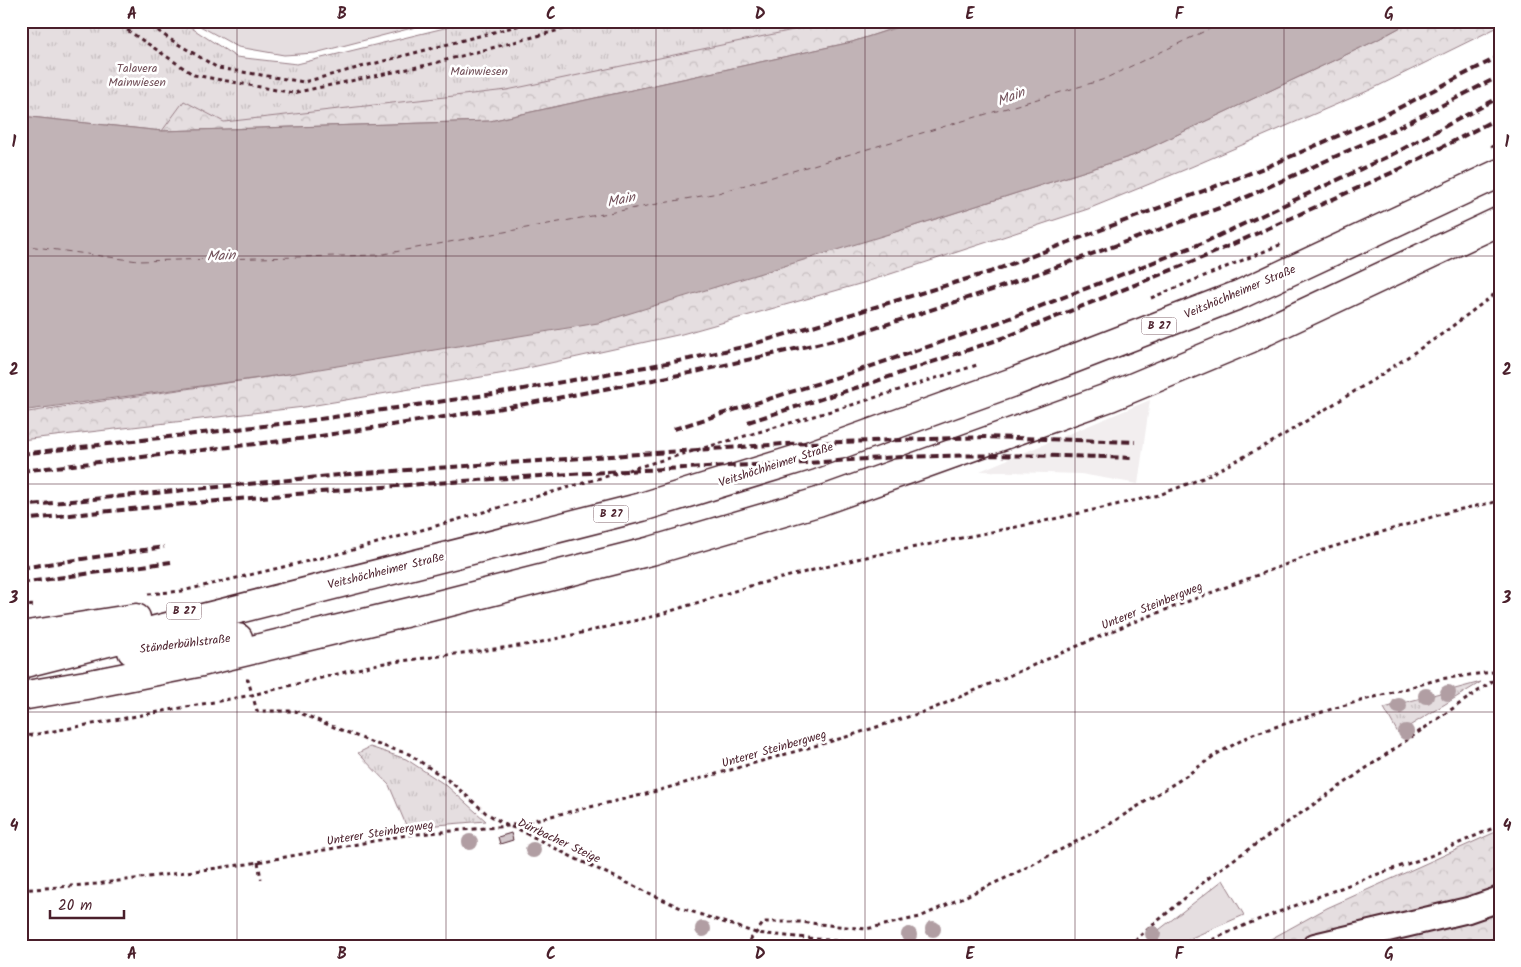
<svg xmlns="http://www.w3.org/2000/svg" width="1521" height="967" viewBox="0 0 1521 967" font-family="Kalam,sans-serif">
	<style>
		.built { fill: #f2eeef }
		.grass { fill: url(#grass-tufts); stroke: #987e86 }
		.forest { fill: url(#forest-crowns); stroke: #987e86 }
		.garden { fill: #e5dee0; stroke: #987e86 }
		.water { fill: #c1b3b6; stroke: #91787e }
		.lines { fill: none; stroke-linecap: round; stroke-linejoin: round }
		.ferry { stroke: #74535c; stroke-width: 1; stroke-dasharray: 6 5; stroke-linecap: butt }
		.building { fill: #d2c7cb; stroke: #4a1f2b }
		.minor-casing { stroke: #4a1f2b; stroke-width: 28 }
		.trunk-casing { stroke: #4a1f2b; stroke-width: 31 }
		.path { stroke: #4a1f2b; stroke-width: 3; stroke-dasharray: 4 4; stroke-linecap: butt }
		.minor { stroke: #fff; stroke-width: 24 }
		.trunk { stroke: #fff; stroke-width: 28 }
		.rail { stroke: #4a1f2b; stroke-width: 4; stroke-dasharray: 8 4; stroke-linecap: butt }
		.tree { fill: #b19ea3 }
		.grid { fill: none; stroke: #4a1f2b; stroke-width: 1; stroke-opacity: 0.55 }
		.labels { text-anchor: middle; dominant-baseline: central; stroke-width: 5; stroke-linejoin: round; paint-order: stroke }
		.shield { fill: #fff; stroke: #80626b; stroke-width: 1 }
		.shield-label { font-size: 11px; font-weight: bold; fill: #4a1f2b }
		.park-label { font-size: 12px; fill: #714f58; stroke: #fff }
		.street-label { font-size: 12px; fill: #4a1f2b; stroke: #fff }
		.water-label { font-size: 14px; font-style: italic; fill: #74535c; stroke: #fff }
		.neatline { fill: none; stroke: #4a1f2b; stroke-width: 2 }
		.grid-label { font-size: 16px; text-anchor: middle; font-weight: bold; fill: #4a1f2b }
	</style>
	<defs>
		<pattern id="grass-tufts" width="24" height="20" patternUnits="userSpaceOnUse" patternTransform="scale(1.25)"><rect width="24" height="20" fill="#e5dee0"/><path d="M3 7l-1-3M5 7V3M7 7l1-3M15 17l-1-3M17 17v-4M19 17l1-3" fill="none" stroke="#c6bec0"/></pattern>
		<pattern id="forest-crowns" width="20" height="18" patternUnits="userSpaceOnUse" patternTransform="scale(1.25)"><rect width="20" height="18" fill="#e5dee0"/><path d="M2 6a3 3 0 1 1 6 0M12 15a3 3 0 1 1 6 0" fill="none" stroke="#c6bec0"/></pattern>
	</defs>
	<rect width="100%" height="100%" fill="#fff"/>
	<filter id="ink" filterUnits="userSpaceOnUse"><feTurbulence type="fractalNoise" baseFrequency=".02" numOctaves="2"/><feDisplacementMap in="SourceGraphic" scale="10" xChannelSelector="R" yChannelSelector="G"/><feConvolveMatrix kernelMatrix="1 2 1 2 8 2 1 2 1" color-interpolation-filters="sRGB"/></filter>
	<g filter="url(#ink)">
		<!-- built -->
		<path class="built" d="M 1150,400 L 1138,484 L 1081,474 L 980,471 Z"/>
		<!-- grass -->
		<path class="grass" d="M 21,21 L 181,21 L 236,57 L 297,64 L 473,21 L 916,21 L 490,121 L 162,131 L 21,116 Z
			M 1481,682 L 1398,733 L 1384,708 Z
			M 370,747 L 406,759 L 447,786 L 486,821 L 437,825 L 406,825 L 389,785 L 358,753 Z"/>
		<!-- forest -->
		<path class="forest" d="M 836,21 L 916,21 L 852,42 L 490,121 L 162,131 L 184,101 L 224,122 L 507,90 Z
			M 1412,21 L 1500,21 L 1500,26 L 1370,90 L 1184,170 L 1088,209 L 863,283 L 682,334 L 505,373 L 304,407 L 21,440 L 21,413 L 295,373 L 892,233 L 1132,156 L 1375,41 Z
			M 1500,830 L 1500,946 L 1258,946 L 1327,908 Z"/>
		<!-- garden -->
		<path class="garden" d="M 195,21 L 439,21 L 315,53 L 284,55 L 238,47 L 200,26 Z
			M 1223,880 L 1244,915 L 1173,946 L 1161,946 L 1155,933 Z"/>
		<!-- water -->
		<path class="water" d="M 916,21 L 1412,21 L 1375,41 L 1132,156 L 892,233 L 598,323 L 295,373 L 21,411 L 21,116 L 162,131 L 490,121 L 852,42 Z"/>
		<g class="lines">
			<!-- ferry -->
			<path class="ferry" d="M 21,245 L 138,261 L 378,255 L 718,193 L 1102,80 L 1226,21"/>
		</g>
		<!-- building -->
		<path class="building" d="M 511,833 L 513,840 L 500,844 L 498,837 Z"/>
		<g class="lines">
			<!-- minor casing -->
			<g class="minor-casing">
				<path id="minor" d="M 1315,946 L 1468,910 L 1500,899"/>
			</g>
			<!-- trunk casing -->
			<g class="trunk-casing">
				<path id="trunk" d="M 21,636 L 136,618
					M 132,651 L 238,638
					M 21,664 L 642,507 L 808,456 L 1016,381 L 1241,294 L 1500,173
					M 21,696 L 86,685 L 202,662 L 426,608 L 651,551 L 818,502 L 1110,397 L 1249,339 L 1500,221"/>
			</g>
			<!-- path -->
			<path class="path" d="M 114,21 L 194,75 L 293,93 L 427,65 L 594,21
				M 145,21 L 168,38 L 218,68 L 304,82 L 536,21
				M 1491,147 L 1500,143
				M 1151,298 L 1282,244
				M 148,594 L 182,591 L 346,552 L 855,404 L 977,365
				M 21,606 L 37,605
				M 246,680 L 248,680 L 257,711 L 295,711 L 373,743 L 409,754 L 452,783 L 486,813 L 508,826 L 518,829 L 572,857 L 681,908 L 756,933 L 889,946
				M 21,737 L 252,695 L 378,664 L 533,644 L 655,616 L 750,586 L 861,558 L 1036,523 L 1159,495 L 1203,478 L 1272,442 L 1373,380 L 1442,334 L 1500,290
				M 258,862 L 261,879
				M 21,890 L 96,884 L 247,864 L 407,835 L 508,826 L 646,794 L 846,737 L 932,709 L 1131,623 L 1329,548 L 1452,511 L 1500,501
				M 744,946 L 756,933 L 764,922 L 800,922 L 866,929 L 920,917 L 1010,876 L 1108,825 L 1183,778 L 1215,755 L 1253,734 L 1335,708 L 1440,679 L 1500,671
				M 1128,946 L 1217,871 L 1500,676
				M 1198,946 L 1250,923 L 1364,879 L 1430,856 L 1500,825"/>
			<!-- minor -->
			<use href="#minor" class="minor"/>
			<!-- trunk -->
			<use href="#trunk" class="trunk"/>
			<!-- rail -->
			<path class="rail" d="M 748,422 L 865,385 L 1006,337 L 1211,254 L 1400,169 L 1500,117
				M 674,429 L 860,370 L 1000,322 L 1205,242 L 1395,153 L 1500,97
				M 21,454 L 306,421 L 507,392 L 689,359 L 747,346 L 990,272 L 1269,166 L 1381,117 L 1500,56
				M 21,471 L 307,438 L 509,407 L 695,372 L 851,336 L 998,288 L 1233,203 L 1387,133 L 1500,76
				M 21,506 L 350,474 L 784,444 L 986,437 L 1135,442
				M 21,520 C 274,494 527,473 781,464 C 815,463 848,460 882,458 C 966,454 1050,455 1134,458
				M 21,568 L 164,547
				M 21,583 L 171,562"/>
		</g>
		<!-- trees -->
		<g class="tree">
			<circle cx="1448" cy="693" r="8"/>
			<circle cx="1426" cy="696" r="8"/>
			<circle cx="1399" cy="706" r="8"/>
			<circle cx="1406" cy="732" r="8"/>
			<circle cx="470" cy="842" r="8"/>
			<circle cx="533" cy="850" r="8"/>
			<circle cx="703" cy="929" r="8"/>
			<circle cx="933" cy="929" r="8"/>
			<circle cx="1153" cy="934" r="8"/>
			<circle cx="909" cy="935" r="8"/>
		</g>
	</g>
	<!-- grid -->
	<path class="grid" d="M 237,21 L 237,946M 446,21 L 446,946M 656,21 L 656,946M 865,21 L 865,946M 1075,21 L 1075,946M 1284,21 L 1284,946M 21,256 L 1500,256M 21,484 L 1500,484M 21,712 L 1500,712"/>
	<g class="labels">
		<!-- shield labels -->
		<g class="shield">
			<rect x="1141.5" y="317.5" width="35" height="17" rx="4"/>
			<rect x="593.5" y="505.5" width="35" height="17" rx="4"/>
			<rect x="166.5" y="602.5" width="35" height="17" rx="4"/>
		</g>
		<g class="shield-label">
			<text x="1159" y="326">B 27</text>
			<text x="611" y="514">B 27</text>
			<text x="184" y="611">B 27</text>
		</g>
		<!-- park labels -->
		<g class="park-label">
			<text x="137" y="68">Talavera<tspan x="137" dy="14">Mainwiesen</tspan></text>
			<text x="479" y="71">Mainwiesen</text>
		</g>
		<!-- street labels -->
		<g class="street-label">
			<text transform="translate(1240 292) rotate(-23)">Veitshöchheimer Straße</text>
			<text transform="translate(776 465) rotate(-18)">Veitshöchheimer Straße</text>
			<text transform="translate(386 571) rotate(-14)">Veitshöchheimer Straße</text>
			<text transform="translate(1152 606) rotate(-22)">Unterer Steinbergweg</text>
			<text transform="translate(185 644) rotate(-7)">Ständerbühlstraße</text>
			<text transform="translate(774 749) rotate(-16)">Unterer Steinbergweg</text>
			<text transform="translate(380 833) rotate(-9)">Unterer Steinbergweg</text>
			<text transform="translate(559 841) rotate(25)">Dürrbacher Steige</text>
		</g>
		<!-- water labels -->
		<g class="water-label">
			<text transform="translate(1011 97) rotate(-22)">Main</text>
			<text transform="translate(621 200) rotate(-12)">Main</text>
			<text transform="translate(221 256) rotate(-3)">Main</text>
		</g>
	</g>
	<!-- margin -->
	<rect width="1521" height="967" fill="none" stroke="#fff" stroke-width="55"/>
	<!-- scale -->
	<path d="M50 910v8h74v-8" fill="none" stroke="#4a1f2b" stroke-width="2.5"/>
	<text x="58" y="910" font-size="15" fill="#4a1f2b" stroke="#ffffff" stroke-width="4" paint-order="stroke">20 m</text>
	<rect x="28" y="28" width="1466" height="912" class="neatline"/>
	<g class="grid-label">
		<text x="132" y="19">A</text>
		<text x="342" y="19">B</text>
		<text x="551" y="19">C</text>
		<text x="760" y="19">D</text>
		<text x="970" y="19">E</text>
		<text x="1179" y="19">F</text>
		<text x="1389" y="19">G</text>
		<text x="14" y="147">1</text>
		<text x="1507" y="147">1</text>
		<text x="14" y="375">2</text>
		<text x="1507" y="375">2</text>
		<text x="14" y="603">3</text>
		<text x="1507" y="603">3</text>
		<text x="14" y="831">4</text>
		<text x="1507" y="831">4</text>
		<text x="132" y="959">A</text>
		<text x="342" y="959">B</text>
		<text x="551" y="959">C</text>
		<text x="760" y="959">D</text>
		<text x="970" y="959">E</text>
		<text x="1179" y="959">F</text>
		<text x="1389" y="959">G</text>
	</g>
</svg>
